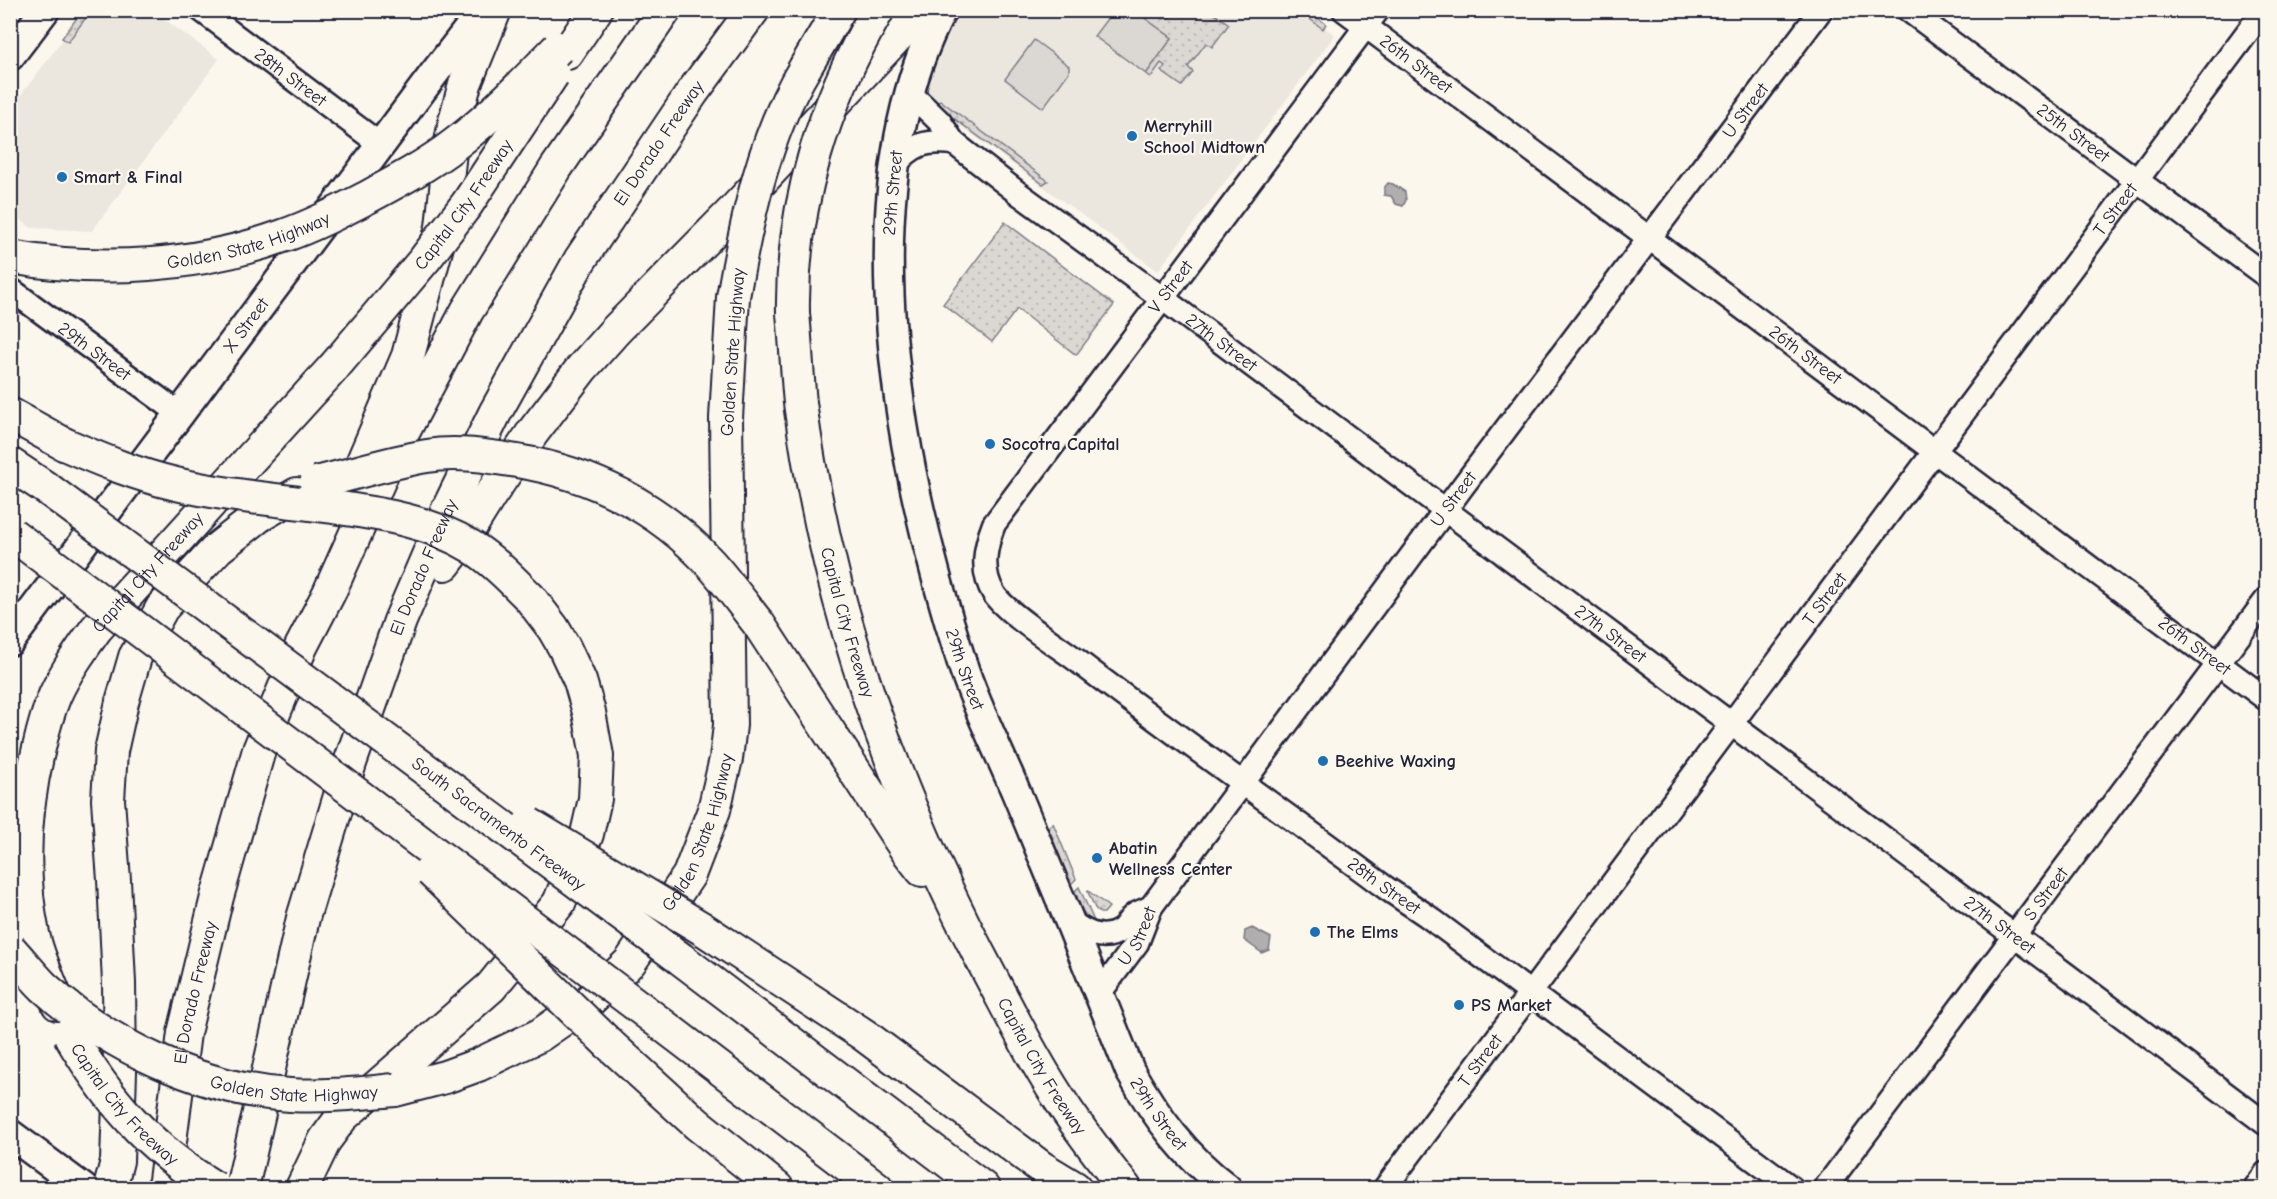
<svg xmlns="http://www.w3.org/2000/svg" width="2277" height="1199" viewBox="0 0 2277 1199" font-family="'Comic Neue',sans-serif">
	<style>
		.built { fill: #ebe7df }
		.grass { fill: url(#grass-dots); stroke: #7e7d87; stroke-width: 1.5 }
		.park { fill: #dbd8d3; stroke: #7e7d87; stroke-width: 1.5 }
		.water { fill: url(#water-ripples); stroke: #787681; stroke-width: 1.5 }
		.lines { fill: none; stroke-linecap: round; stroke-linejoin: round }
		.minor-casing { stroke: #22223b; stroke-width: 27 }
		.major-casing { stroke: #22223b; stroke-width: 33 }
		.highway-casing { stroke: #22223b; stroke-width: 36 }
		.minor { stroke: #fbf7ec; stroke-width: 22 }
		.major { stroke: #fbf7ec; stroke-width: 28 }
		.highway { stroke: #fbf7ec; stroke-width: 32 }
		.tram { stroke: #22223b; stroke-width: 1.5 }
		.highway-bridge-casing { stroke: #22223b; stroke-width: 36; stroke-linecap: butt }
		.highway-bridge { stroke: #fbf7ec; stroke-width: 32 }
		.poi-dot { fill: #1f6fb2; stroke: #fbf7ec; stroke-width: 2 }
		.labels { text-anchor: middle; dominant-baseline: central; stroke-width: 4.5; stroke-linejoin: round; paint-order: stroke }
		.street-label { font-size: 18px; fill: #22223b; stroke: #fbf7ec }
		.poi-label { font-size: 18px; font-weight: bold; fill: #22223b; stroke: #fbf7ec; text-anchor: start }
	</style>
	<defs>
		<pattern id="grass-dots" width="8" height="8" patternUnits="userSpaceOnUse" patternTransform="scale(1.5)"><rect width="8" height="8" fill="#dbd8d3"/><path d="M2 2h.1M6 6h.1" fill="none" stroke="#bcb9b6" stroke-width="1.8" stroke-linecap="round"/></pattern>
		<pattern id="water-ripples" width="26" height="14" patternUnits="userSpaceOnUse" patternTransform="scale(1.5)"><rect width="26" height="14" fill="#b1aeb0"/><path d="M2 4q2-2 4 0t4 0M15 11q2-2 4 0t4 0" fill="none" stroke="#908d90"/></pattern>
	</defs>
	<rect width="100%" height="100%" fill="#fbf7ec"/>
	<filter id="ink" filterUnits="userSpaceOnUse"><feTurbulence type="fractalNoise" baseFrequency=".0167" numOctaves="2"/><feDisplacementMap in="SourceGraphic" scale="12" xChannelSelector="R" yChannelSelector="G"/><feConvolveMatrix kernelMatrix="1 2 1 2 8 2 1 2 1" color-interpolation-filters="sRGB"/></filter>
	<g filter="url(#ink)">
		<!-- built -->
		<path class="built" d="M 85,11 L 170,11 L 164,19 L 219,59 L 92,231 L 32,228 L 11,214 L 10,109 Z
			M 958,11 L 1303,11 L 1335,35 L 1158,271 L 931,104 L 922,91 L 952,19 Z"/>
		<!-- grass -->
		<path class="grass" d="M 82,11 L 90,12 L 68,42 L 62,38 Z
			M 1134,11 L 1210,11 L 1229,24 L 1212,47 L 1206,43 L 1188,67 L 1193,72 L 1182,86 L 1161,71 L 1165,66 L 1161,63 L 1151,77 L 1146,74 L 1172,38 Z
			M 1299,11 L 1308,11 L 1326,24 L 1323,29 Z
			M 940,100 L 1048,181 L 1043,184 L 936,105 Z
			M 1005,222 L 1114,305 L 1076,355 L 1017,309 L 992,342 L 943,304 Z
			M 1053,823 L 1076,879 L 1071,884 L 1048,827 Z
			M 1079,887 L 1094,921 C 1082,917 1079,902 1075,891 Z
			M 1087,890 L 1109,907 L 1104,913 L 1100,913 L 1095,908 Z"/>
		<!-- park -->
		<path class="park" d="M 1113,11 L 1134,11 L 1145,18 L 1142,11 L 1175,11 L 1170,17 L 1163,19 L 1156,13 L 1146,19 L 1172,38 L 1146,74 L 1094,36 Z
			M 1034,40 L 1069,66 L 1069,72 L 1043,108 L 1005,79 Z"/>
		<!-- water -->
		<path class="water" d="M 1388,183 L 1393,184 L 1405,192 L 1406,200 L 1403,206 L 1396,204 L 1391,196 L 1384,195 L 1384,188 Z
			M 1252,928 L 1271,938 L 1269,950 L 1262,953 L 1244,940 L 1245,931 Z"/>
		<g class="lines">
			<!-- minor casing -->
			<g class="minor-casing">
				<g id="minor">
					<path id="s1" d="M 201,10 L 381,145"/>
					<path id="s2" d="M 1344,10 L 2266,699"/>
					<path id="s3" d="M 1378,10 L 994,524 C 985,547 980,571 994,594 C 1006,613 1058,646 1079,662 C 1180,739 1284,812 1386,888 L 1426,915 L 1792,1188"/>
					<path id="s4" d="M 1908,10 L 2266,276"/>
					<path id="s5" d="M 909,92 L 940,122 L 954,143 L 1018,193 L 1162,298 L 2266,1124"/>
					<path d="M 893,167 C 913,144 925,140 954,143"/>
					<path id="s6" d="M 10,289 L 180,414"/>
					<path d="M 1068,919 C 1082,931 1103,943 1121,930 C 1126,926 1129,919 1134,915 C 1138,912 1146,910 1151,907"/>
					<path id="s7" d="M 1099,994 L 1137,943 L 1151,907 L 1463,486 L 1821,10"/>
					<path id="s8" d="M 1385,1188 L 2264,10"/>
					<path id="s9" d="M 1825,1188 L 2266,600"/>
					<path d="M 2255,1188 L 2266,1173"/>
				</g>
			</g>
			<!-- major casing -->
			<g class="major-casing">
				<g id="major">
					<path id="s10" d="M 942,10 C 844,196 900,472 962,663 C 976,707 998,749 1016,792 C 1055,885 1093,978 1130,1071 C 1156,1117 1185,1156 1227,1188"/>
					<path d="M 10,56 L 45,10"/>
					<path id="s11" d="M 10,641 L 433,75 L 483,10"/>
					<path d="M 10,1134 L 83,1188"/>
				</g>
			</g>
			<!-- highway casing -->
			<g class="highway-casing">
				<g id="highway">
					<path d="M 567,53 L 596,10"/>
					<path d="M 806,66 L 839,10"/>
					<path id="s12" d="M 793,313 C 796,343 797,373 800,403 C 827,605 896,800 992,979 C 1016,1024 1039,1070 1068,1112 C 1086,1138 1105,1163 1125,1188"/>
					<path d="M 10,414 L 64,444"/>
					<path d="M 10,464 L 49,490"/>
					<path d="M 352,493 L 360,468 L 408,356 L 442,227 L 451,142 L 455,121 L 465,84 L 495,10"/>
					<path d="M 445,564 L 458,547 L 489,497 L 533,432 L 582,368 L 615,331 L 733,211 L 922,10"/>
					<path d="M 758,623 L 905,848 L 922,870"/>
					<path d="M 703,929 L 864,1035 L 1042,1168 L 1075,1188"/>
					<path d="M 681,959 L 983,1188"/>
					<path id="s13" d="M 58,1004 C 50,981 38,958 33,934 C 20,872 24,810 39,748 C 43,730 48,712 55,695 C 66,671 81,650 96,629 L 334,367"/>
					<path d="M 639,1007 L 877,1188"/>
					<path d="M 609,1044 L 697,1124 L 777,1188"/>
					<path id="s14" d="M 395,1090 L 445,1077 L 478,1065 L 540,1035 L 589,1001 L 630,962 L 689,875 L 714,810 L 726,759 L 730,725 L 726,418 L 733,297"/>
					<path d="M 110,1188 L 117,1161 L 120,1072 L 119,983 L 114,880 L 108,800 L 111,751 L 122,702 L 135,657 L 162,608 L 218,548 L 259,516 L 297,494"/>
					<path id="s15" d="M 164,1188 L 184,1033 L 217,897 L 259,750 L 301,647 L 329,593 L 388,461 L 467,311 L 556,168 L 665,10"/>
					<path id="s16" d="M 242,1188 L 303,918 L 350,763 L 400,621 L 448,509 L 495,413 L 580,260 L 692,93 L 753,10"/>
					<path d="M 302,1188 L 325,1140 L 342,1117 L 491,987 L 559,903 L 587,834 L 595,799 L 597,756 L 589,712 L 580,681 L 564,647 L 553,628 L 530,598"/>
				</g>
			</g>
			<!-- minor -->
			<use href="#minor" class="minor"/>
			<!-- major -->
			<use href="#major" class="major"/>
			<!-- highway -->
			<use href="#highway" class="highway"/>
			<!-- tram -->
			<path class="tram" d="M 2265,1188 L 2266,1187"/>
			<!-- highway-bridge casing -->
			<g class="highway-bridge-casing">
				<g id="highway-bridge">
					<path id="s17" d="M 10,257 C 101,273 197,267 283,236 C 312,226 339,212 366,198 C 396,182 428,165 455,144 C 492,116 525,82 558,48"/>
					<path d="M 733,297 C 747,218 764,135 806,66"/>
					<path d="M 793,313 C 791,206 824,102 878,10"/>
					<path id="s18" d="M 334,367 L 425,259 L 467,204 L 553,74"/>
					<path d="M 64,444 C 101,460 137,475 176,484 C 227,496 281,500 333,507 C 381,514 430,521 472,547 C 494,561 512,580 530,598"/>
					<path d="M 316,483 C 353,474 390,462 427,456 C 456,451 488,456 517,461 C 591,473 659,507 710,563 C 727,582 742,603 758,623"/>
					<path id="s19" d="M 49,490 L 681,959"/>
					<path d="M 12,534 L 639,1007"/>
					<path d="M 529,824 L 703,929"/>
					<path d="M 431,871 L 609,1044"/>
					<path id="s20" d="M 10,949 C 22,962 32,975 44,987 C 108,1046 203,1090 290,1095 C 325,1097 360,1093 395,1090"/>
					<path id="s21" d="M 69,1034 C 108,1101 149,1148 215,1188"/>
				</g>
			</g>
			<!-- highway-bridge -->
			<use href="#highway-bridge" class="highway-bridge"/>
		</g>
	</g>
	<!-- markers -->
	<g class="poi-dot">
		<circle cx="1132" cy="136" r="6"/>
		<circle cx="62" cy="177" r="6"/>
		<circle cx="990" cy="444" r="6"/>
		<circle cx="1323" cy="761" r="6"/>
		<circle cx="1097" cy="858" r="6"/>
		<circle cx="1315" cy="932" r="6"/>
		<circle cx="1459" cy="1005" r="6"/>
	</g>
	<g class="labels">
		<!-- street labels -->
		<g class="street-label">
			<text stroke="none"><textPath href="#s2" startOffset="90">26th Street</textPath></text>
			<text stroke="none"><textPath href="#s1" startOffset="112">28th Street</textPath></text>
			<text stroke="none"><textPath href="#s7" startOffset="1096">U Street</textPath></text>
			<text stroke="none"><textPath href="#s4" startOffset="206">25th Street</textPath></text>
			<text stroke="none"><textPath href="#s16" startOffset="1134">El Dorado Freeway</textPath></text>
			<text transform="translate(893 193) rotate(-85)">29th Street</text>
			<text stroke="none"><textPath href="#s18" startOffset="208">Capital City Freeway</textPath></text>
			<text stroke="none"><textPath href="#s8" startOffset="1221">T Street</textPath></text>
			<text stroke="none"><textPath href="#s17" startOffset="242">Golden State Highway</textPath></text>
			<text transform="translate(1171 287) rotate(-53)">V Street</text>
			<text stroke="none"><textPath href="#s11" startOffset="394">X Street</textPath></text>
			<text stroke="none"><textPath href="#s5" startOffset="402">27th Street</textPath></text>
			<text stroke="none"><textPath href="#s6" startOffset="105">29th Street</textPath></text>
			<text transform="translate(733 352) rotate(-86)">Golden State Highway</text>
			<text stroke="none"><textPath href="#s2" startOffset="576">26th Street</textPath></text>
			<text stroke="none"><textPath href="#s7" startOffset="610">U Street</textPath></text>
			<text stroke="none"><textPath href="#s16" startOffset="648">El Dorado Freeway</textPath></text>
			<text stroke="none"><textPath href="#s13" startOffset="472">Capital City Freeway</textPath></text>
			<text stroke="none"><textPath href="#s8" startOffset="735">T Street</textPath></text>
			<text stroke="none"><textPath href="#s12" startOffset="315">Capital City Freeway</textPath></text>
			<text stroke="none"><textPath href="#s5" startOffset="888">27th Street</textPath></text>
			<text stroke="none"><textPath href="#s2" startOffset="1062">26th Street</textPath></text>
			<text stroke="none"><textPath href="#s10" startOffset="676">29th Street</textPath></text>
			<text stroke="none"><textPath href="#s19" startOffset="560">South Sacramento Freeway</textPath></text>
			<text stroke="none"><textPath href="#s14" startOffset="420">Golden State Highway</textPath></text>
			<text stroke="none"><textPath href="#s3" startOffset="1202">28th Street</textPath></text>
			<text stroke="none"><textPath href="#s9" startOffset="368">S Street</textPath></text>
			<text stroke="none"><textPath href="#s5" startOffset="1374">27th Street</textPath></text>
			<text stroke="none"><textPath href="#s7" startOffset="70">U Street</textPath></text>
			<text stroke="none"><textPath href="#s15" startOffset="198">El Dorado Freeway</textPath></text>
			<text stroke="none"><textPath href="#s8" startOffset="159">T Street</textPath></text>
			<text stroke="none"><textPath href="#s12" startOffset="801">Capital City Freeway</textPath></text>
			<text stroke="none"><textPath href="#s20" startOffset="328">Golden State Highway</textPath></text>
			<text stroke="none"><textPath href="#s21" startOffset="90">Capital City Freeway</textPath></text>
			<text stroke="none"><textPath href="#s10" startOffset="1162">29th Street</textPath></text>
		</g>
		<!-- poi labels -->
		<g class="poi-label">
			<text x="1144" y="126">Merryhill<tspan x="1144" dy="21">School Midtown</tspan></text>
			<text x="74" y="177">Smart &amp; Final</text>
			<text x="1002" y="444">Socotra Capital</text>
			<text x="1335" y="761">Beehive Waxing</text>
			<text x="1109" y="848">Abatin<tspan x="1109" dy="21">Wellness Center</tspan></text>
			<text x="1327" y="932">The Elms</text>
			<text x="1471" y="1005">PS Market</text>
		</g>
	</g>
	<!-- margin -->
	<rect width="2277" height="1199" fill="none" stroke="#fbf7ec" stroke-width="36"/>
	<rect x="18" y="18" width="2241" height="1163" fill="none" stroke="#22223b" stroke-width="2" filter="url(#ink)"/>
</svg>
